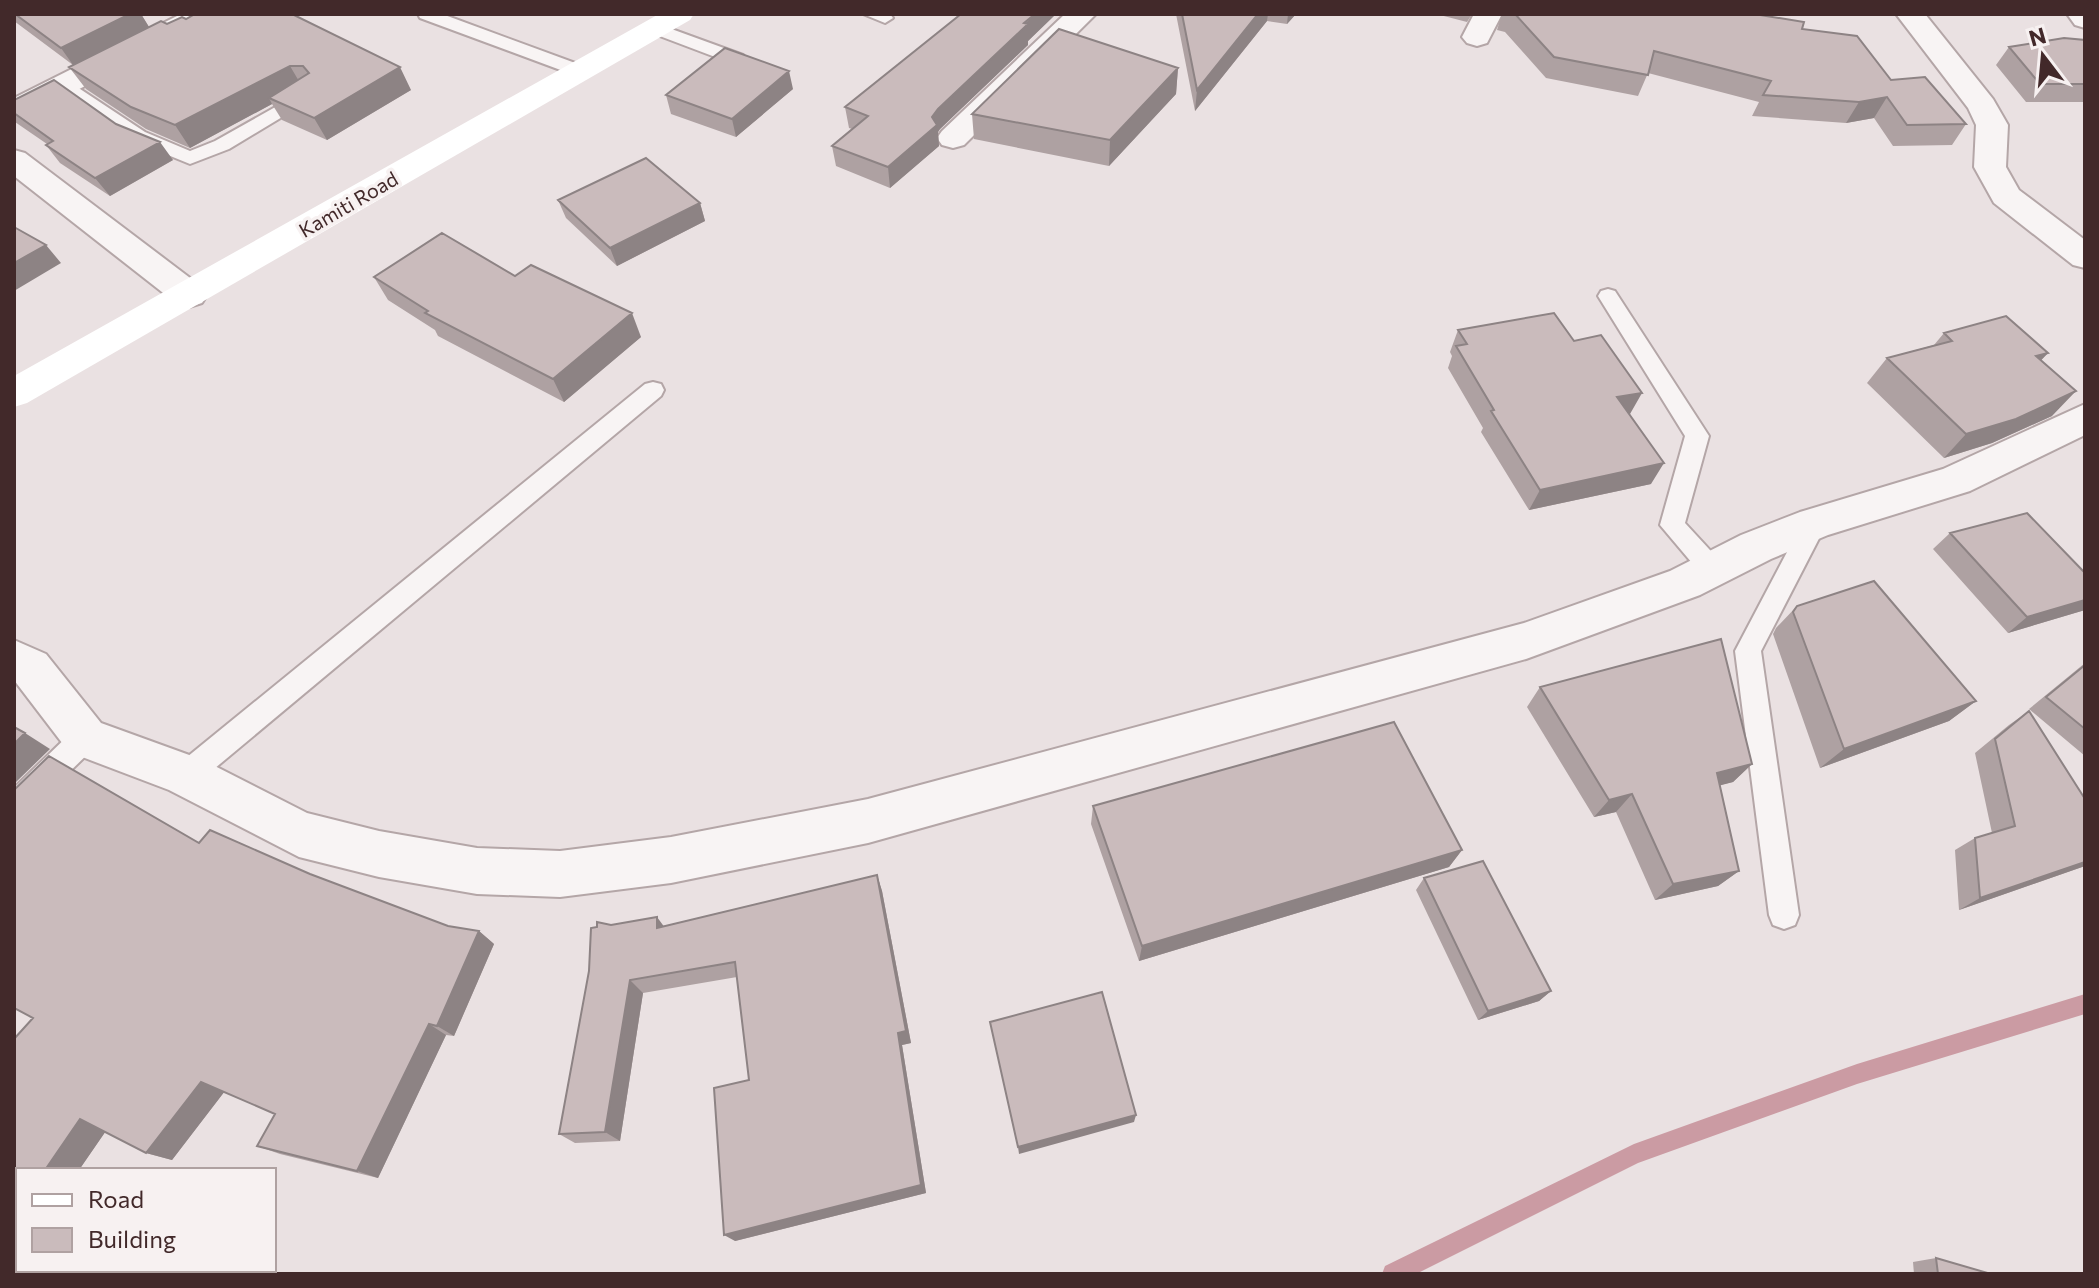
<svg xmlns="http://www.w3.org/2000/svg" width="2099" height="1288" viewBox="0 0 2099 1288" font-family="Commissioner,sans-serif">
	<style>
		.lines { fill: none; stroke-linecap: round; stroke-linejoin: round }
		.stream { fill: #cb9ba3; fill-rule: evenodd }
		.service-casing { stroke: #b4a6a7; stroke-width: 4 }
		.minor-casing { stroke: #b4a6a7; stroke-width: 4 }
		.service { fill: #f8f4f4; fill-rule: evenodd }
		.minor { fill: #f8f4f4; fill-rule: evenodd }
		.secondary { fill: #fff; fill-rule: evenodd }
		.wall { fill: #aea1a2 }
		.shaded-wall { fill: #8d8384 }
		.building { fill: #cabbbc; stroke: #8d8384; stroke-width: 2 }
		.labels { text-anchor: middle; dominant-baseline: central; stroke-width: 7; stroke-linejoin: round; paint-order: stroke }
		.far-street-label { font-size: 20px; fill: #42292a; stroke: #f7f1f1 }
	</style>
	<rect width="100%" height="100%" fill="#eae1e2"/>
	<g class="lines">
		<!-- stream -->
		<path class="stream" d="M 2085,994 L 2085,1014 L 1857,1084 L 1638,1163 L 1416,1274 L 1382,1274 L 1385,1266 L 1634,1144 L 1857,1064 Z"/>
		<!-- service casing -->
		<g class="service-casing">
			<path id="service" d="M 418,14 L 442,14 L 586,67 L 589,71 L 580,76 L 574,75 L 420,18 Z
				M 863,14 L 890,14 L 893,18 L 885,23 Z
				M 655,23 L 743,55 L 746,59 L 743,63 L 731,63 L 649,32 L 646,28 L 649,24 Z
				M 65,79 L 145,132 L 190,151 L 215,141 L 302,92 L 308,91 L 317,96 L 229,149 L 190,164 L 131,140 L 59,88 L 56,84 L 59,80 Z
				M 1608,289 L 1615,291 L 1709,436 L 1685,523 L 1721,562 L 1724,569 L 1721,576 L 1712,579 L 1703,576 L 1660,525 L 1685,436 L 1598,296 L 1601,291 Z
				M 653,382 L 661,384 L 664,390 L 661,396 L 196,784 L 186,788 L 176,784 L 172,775 L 176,766 L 645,384 Z
				M 1815,514 L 1824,516 L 1827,523 L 1761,651 L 1799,915 L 1795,925 L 1784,929 L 1773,925 L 1769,915 L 1735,651 L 1806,516 Z
				M 85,726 L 95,729 L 99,738 L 95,747 L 24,816 L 14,820 L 14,788 L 75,729 Z"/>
		</g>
		<!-- minor casing -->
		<g class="minor-casing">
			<path id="minor" d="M 181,14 L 217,14 L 213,20 L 25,117 L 14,119 L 14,98 Z
				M 1065,14 L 1096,14 L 964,145 L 953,148 L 942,145 L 937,138 L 942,131 Z
				M 1474,14 L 1502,14 L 1487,43 L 1477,46 L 1467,43 L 1462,37 Z
				M 1896,14 L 1925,14 L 1993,99 L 2008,125 L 2006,167 L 2019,190 L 2085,240 L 2085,268 L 2073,265 L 1994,203 L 1974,167 L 1976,125 L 1968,108 Z
				M 2067,14 L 2085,14 L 2085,28 L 2075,25 Z
				M 14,150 L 25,153 L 202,287 L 207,295 L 202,303 L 189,307 L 176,303 L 14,176 Z
				M 2085,404 L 2085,435 L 1970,491 L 1828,535 L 1771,559 L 1700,595 L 1526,659 L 868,843 L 671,883 L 560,897 L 477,894 L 379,877 L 299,857 L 169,790 L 69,752 L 14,680 L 14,640 L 46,654 L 101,723 L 203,760 L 307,813 L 379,831 L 477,848 L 560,851 L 671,837 L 868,799 L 1524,623 L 1670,571 L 1741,535 L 1800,512 L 1943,469 Z"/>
		</g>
		<!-- service -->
		<use href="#service" class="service"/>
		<!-- minor -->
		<use href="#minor" class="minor"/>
		<!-- secondary -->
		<path class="secondary" d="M 659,14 L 694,14 L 690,20 L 27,403 L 14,407 L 14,376 Z"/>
	</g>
	<!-- wall -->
	<path class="wall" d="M 14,14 L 141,14 L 149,27 L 167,24 L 186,19 L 411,90 L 327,140 L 282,120 L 272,104 L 190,148 L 146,129 L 86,89 L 69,67 L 73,65 L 14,21 Z
		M 958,14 L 1056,14 L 1028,41 L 1028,45 L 940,129 L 938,132 L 939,146 L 890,188 L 836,166 L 832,146 L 852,129 L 849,128 L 845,107 L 960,15 Z
		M 1176,14 L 1296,14 L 1287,24 L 1267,21 L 1195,111 Z
		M 1436,14 L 1472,14 L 1467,22 Z
		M 1502,14 L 1754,14 L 1802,29 L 1966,124 L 1952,145 L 1893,146 L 1874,118 L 1846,123 L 1752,116 L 1759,102 L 1648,73 L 1638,96 L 1546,78 L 1505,32 L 1497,30 Z
		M 2085,40 L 2085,102 L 2026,102 L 1996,65 L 2009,47 Z
		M 1178,68 L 1176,94 L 1109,166 L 974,139 L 972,114 Z
		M 793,89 L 736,137 L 671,114 L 666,95 Z
		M 14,100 L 116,124 L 173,160 L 110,196 L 60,163 L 46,145 L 47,144 L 15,122 Z
		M 558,200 L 700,203 L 705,221 L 617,266 L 566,218 Z
		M 515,276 L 641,337 L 564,402 L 438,336 L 435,330 L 388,300 L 374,277 Z
		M 1458,330 L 1574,341 L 1630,414 L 1651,484 L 1529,510 L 1481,432 L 1483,428 L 1448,368 L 1452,356 L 1450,352 Z
		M 1944,333 L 2048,353 L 2041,360 L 2052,416 L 1992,443 L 1944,458 L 1867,383 L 1887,358 L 1934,345 Z
		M 1950,533 L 2085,573 L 2085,610 L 2008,633 L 1933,549 Z
		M 1797,606 L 1976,701 L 1949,721 L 1820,768 L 1773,634 L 1776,628 Z
		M 2085,663 L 2085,756 L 2029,709 Z
		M 1540,687 L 1752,764 L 1733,782 L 1720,785 L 1739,871 L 1718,886 L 1655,900 L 1616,812 L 1594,817 L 1527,707 Z
		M 2029,711 L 2085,866 L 1959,910 L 1955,850 L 1975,838 L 1992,833 L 1975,753 L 2009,725 Z
		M 49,756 L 199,843 L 210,830 L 310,874 L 448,926 L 479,931 L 494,944 L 454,1036 L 446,1035 L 378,1178 L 280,1154 L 257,1146 L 275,1114 L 224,1092 L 172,1160 L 146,1153 L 105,1132 L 79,1170 L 18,1170 L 18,1269 L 14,1274 L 14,1039 L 33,1018 L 14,1008 L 14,790 Z
		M 1093,806 L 1462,850 L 1449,867 L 1139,961 L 1091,824 Z
		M 877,875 L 882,891 L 911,1043 L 902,1045 L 926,1193 L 735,1241 L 749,1080 L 737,977 L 643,993 L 620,1141 L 575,1143 L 559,1134 L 589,971 L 611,925 L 664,926 Z
		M 1424,878 L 1551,991 L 1539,1001 L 1478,1020 L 1416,890 Z
		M 1936,1258 L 1991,1274 L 1914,1274 L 1913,1262 Z"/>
	<!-- shaded-wall -->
	<path class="shaded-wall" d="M 130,14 L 141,14 L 149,27 L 73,65 L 61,48 Z
		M 1035,14 L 1056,14 L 1028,41 L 1028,45 L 940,129 L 938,132 L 939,146 L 890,188 L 888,167 L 932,117 L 938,109 Z
		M 1258,14 L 1268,14 L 1267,21 L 1195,111 L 1197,90 Z
		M 1288,14 L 1296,14 L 1287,24 Z
		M 290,66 L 303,88 L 269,98 L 272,104 L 190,148 L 175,125 Z
		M 400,67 L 411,90 L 327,140 L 314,118 Z
		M 1178,68 L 1176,94 L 1109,166 L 1110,140 Z
		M 789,71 L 793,89 L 736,137 L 732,119 Z
		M 1887,97 L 1874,118 L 1846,123 L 1859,102 Z
		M 160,142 L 173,160 L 110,196 L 95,178 Z
		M 700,203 L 705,221 L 617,266 L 610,248 Z
		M 46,245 L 61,263 L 14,291 L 14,263 Z
		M 632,313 L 641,337 L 564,402 L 553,379 Z
		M 2048,353 L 2024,378 L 2036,356 Z
		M 2076,391 L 2052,416 L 1992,443 L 1944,458 L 1966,434 Z
		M 1642,393 L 1630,414 L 1605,419 L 1617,397 Z
		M 1664,463 L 1651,484 L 1529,510 L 1540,490 Z
		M 2085,600 L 2085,610 L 2008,633 L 2027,617 Z
		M 1976,701 L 1949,721 L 1820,768 L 1844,749 Z
		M 25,733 L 50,749 L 14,784 L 14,744 Z
		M 1752,764 L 1733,782 L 1699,791 L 1717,773 Z
		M 1632,794 L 1616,812 L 1594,817 L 1609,800 Z
		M 1462,850 L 1449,867 L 1139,961 L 1142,946 Z
		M 2085,862 L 2085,866 L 1959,910 L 1980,898 Z
		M 1739,871 L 1718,886 L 1655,900 L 1673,884 Z
		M 877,875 L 882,891 L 911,1043 L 902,1045 L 926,1193 L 735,1241 L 724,1235 L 898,1033 Z
		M 657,917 L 668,932 L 657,928 Z
		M 479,931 L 494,944 L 454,1036 L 437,1026 Z
		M 630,980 L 643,993 L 620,1141 L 605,1132 Z
		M 1551,991 L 1539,1001 L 1478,1020 L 1488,1011 Z
		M 429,1024 L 446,1035 L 378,1178 L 357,1171 Z
		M 201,1082 L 225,1091 L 172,1160 L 146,1153 Z
		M 1136,1115 L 1134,1122 L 1019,1154 L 1018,1147 Z
		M 80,1119 L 108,1128 L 79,1170 L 45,1170 Z
		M 18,1208 L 18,1269 L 14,1274 L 14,1214 Z"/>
	<!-- building -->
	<path class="building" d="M 15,14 L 130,14 L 61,48 Z
		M 195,14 L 292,14 L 400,67 L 314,118 L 269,98 L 309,73 L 303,66 L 290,66 L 175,125 L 131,107 L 69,67 L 161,21 L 167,24 L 182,17 L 186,19 Z
		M 961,14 L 1035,14 L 1024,23 L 1028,24 L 938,109 L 932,117 L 937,125 L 888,167 L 832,146 L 868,116 L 845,107 Z
		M 1182,14 L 1258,14 L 1197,90 Z
		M 1515,14 L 1754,14 L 1804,22 L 1802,29 L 1857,36 L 1891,80 L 1925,77 L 1966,124 L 1907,125 L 1887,97 L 1859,102 L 1763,95 L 1771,81 L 1654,51 L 1648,75 L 1554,57 Z
		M 1059,29 L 1178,68 L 1110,140 L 972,114 Z
		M 2064,38 L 2085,40 L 2085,84 L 2040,84 L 2009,47 Z
		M 725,48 L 789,71 L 732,119 L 666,95 Z
		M 54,80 L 116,124 L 160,142 L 95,178 L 46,145 L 53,141 L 14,113 L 14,100 Z
		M 646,158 L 700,203 L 610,248 L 558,200 Z
		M 14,227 L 46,245 L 14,263 Z
		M 442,233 L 515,276 L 531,265 L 632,313 L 553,379 L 425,313 L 428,311 L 374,277 Z
		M 1554,313 L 1574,341 L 1601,335 L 1642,393 L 1617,397 L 1664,463 L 1540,490 L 1491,411 L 1494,410 L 1456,346 L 1467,344 L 1458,330 Z
		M 2006,316 L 2048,353 L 2036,356 L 2076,391 L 2016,419 L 1966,434 L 1887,358 L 1952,341 L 1944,333 Z
		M 2027,513 L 2085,573 L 2085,600 L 2027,617 L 1950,533 Z
		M 1874,581 L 1976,701 L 1844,749 L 1793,612 L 1797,606 Z
		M 1721,639 L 1752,764 L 1717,773 L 1739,871 L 1673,884 L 1632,794 L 1609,800 L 1540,687 Z
		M 2085,665 L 2085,729 L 2046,697 Z
		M 2029,711 L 2085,799 L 2085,862 L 1980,898 L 1975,838 L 2015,826 L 1995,739 Z
		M 1394,722 L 1462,850 L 1142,946 L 1093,806 Z
		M 14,727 L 25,733 L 14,744 Z
		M 49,756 L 199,843 L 210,830 L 310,874 L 448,926 L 479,931 L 437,1026 L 429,1024 L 357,1171 L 257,1146 L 275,1114 L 201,1082 L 146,1153 L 80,1119 L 45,1170 L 18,1170 L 18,1208 L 14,1214 L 14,1039 L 33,1018 L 14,1008 L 14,790 Z
		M 1483,861 L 1551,991 L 1488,1011 L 1424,878 Z
		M 877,875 L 906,1031 L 898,1033 L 921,1185 L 724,1235 L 714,1088 L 749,1080 L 735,962 L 630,980 L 605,1132 L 559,1134 L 589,971 L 591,928 L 597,927 L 597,922 L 611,925 L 657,917 L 657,928 Z
		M 1102,992 L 1136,1115 L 1018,1147 L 990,1022 Z
		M 1936,1258 L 1991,1274 L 1938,1274 Z"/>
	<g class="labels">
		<!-- far-street labels -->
		<g class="far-street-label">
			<text transform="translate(348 204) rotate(-30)">Kamiti Road</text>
		</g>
	</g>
	<!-- border -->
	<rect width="2099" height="1288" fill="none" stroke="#42292a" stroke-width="32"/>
	<!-- legend -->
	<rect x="16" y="1168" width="260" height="104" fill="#f7f1f1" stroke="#afa1a1" stroke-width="2"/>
	<rect x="32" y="1194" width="40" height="12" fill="#ffffff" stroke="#afa1a1" stroke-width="2"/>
	<text x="88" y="1208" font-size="24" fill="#42292a">Road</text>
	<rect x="32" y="1228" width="40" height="24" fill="#cabbbc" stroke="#afa1a1" stroke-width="2"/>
	<text x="88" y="1248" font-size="24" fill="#42292a">Building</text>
	<!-- north arrow -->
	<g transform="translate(2043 56) rotate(344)" stroke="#f7f1f1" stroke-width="6" paint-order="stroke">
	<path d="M0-6L14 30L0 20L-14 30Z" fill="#42292a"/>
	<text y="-12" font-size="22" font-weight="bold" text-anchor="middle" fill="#42292a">N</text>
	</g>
</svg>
